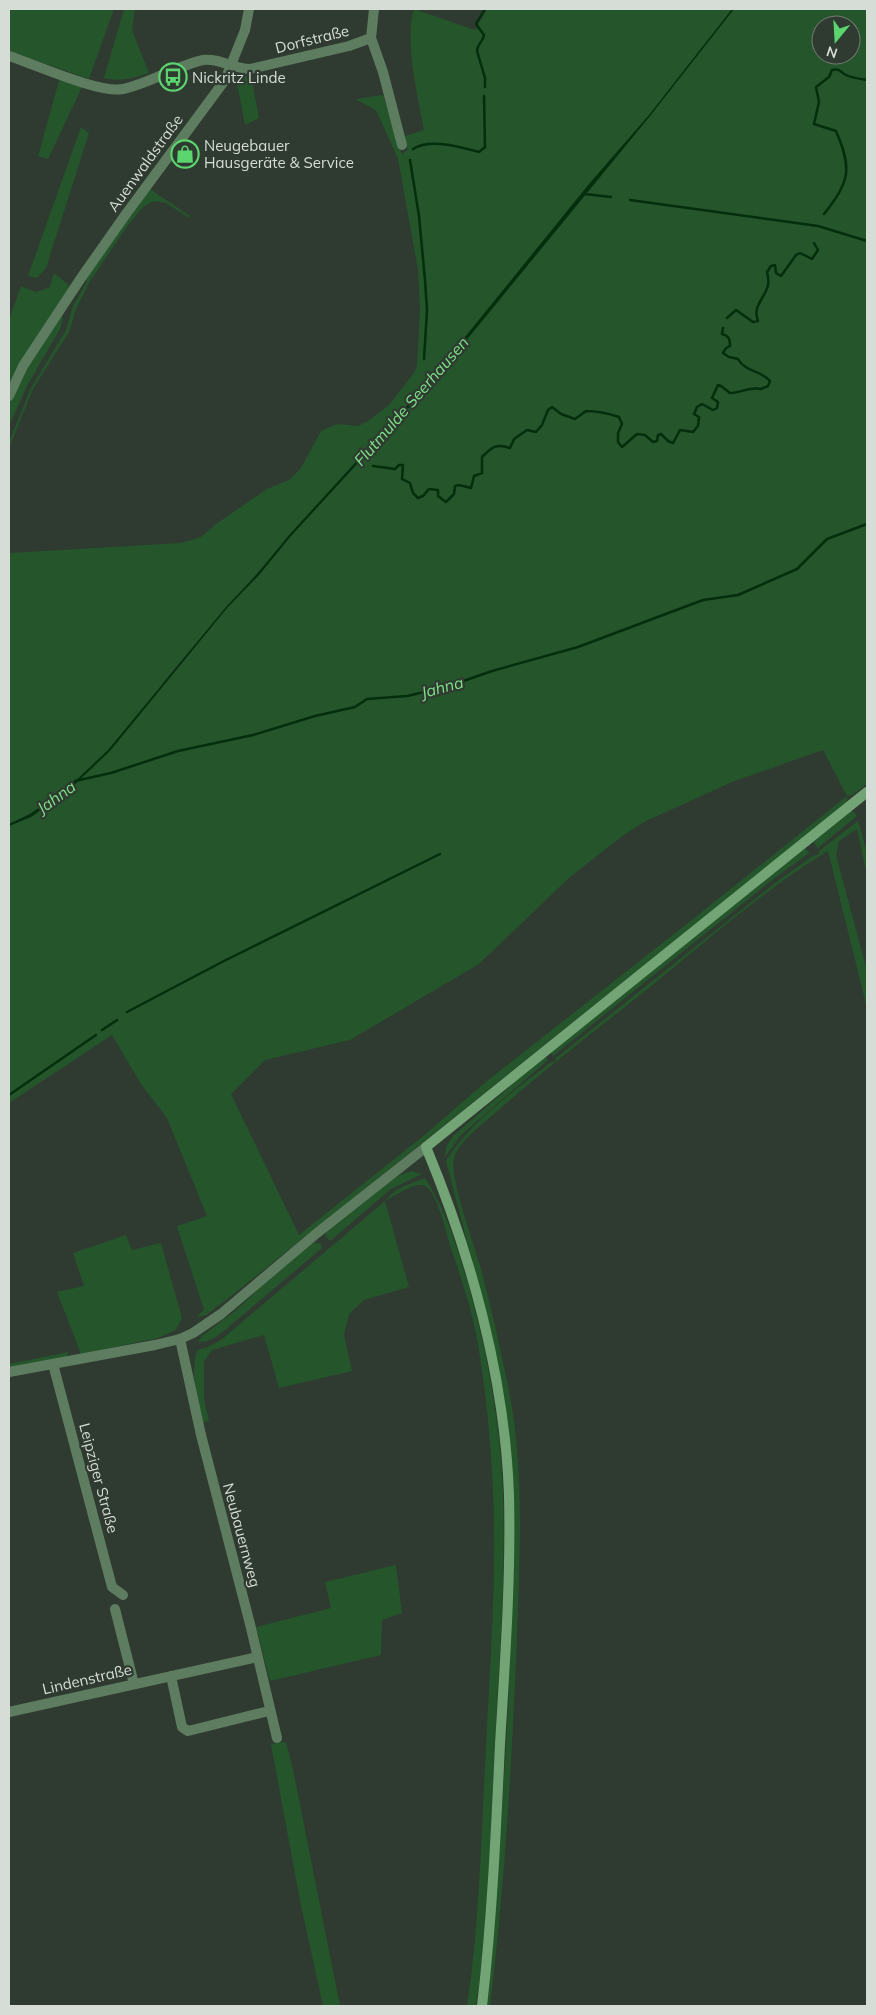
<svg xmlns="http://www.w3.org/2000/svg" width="876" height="2015" viewBox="0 0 876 2015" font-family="Mulish,sans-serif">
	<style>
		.green { fill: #24552b; fill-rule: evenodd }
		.water { fill: #042f0d }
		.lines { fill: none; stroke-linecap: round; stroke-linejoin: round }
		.stream { stroke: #042f0d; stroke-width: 2.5 }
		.minor { stroke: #5e7d60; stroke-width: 10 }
		.tertiary { stroke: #5e7d60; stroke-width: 10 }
		.secondary { stroke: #73a476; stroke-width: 10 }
		.labels { text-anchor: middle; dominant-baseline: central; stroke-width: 4.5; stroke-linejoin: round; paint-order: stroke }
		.street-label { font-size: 15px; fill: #d6ddd6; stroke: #2f3b30 }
		.poi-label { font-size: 15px; fill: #d6ddd6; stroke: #2f3b30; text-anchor: start }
		.water-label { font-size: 16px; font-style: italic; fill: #7de188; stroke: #2f3b30 }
	</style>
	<rect width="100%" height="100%" fill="#2f3b30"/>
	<!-- green -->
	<path class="green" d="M 9,9 L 114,9 L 89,79 L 9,51 Z
		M 124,9 L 135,9 L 132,30 L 149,73 C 134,78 120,82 104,78 Z
		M 414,9 L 475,30 L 487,9 L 867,9 L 867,784 L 852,795 L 847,796 L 847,802 L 799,841 L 226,1300 L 206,1315 L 196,1317 L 204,1310 L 177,1226 L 207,1216 L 167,1118 L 141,1084 L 112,1035 L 9,1103 L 9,826 L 31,817 L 70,789 L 68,787 L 30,814 L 9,824 L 9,553 L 181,543 L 201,537 L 216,524 L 267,489 L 289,480 L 301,468 L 321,431 L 337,424 L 358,426 L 368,421 L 389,405 L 414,373 L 417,366 L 420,309 L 418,270 L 398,159 L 376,110 L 355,99 L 383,95 L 402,154 L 408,149 L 402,137 L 424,130 C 418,97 404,40 414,9 ZM 821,25 L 851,25 L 851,55 L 821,55 ZM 426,385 L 427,387 L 291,536 L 259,575 L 227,608 L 163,686 L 162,684 C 247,582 336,484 426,385 ZM 823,750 L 847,796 L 693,919 L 487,1081 L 422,1137 L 299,1235 L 231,1094 L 265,1060 L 350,1040 L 479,964 L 570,877 L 625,834 L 644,822 L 732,782 Z
		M 251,75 L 259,118 L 245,125 L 236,78 Z
		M 60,77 L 83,85 L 48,159 L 38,156 Z
		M 81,127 L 89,133 L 46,268 L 37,278 L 28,276 Z
		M 150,189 L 190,216 L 189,218 L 166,203 L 154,201 L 143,207 L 126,228 L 90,281 L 76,309 L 69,332 L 33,389 L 9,448 L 9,442 L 31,388 L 66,330 L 73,306 L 87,281 L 86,278 Z
		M 54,273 L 70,286 L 9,387 L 9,320 L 21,286 L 35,292 L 49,288 Z
		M 59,316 L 62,317 L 63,319 L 60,329 L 27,386 L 9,426 C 9,419 7,410 9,403 C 19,372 42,343 59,316 Z
		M 851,811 L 854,812 L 857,816 L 818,848 L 813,842 Z
		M 858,821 L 867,852 L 867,875 L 857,829 L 839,841 L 836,855 L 867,971 L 867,1008 L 828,851 C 757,894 694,952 630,1003 C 584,1039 538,1075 494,1114 C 481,1126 459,1140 454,1159 C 449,1177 475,1247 481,1269 C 491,1306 499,1343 507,1381 C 525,1464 520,1552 517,1636 C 512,1760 505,1884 490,2006 L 486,2006 L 498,1878 L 508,1709 L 513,1555 L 492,1337 L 446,1161 C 469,1123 515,1090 550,1063 L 555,1061 L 556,1058 L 775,883 L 813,856 L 819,854 L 819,851 Z
		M 805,848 L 809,853 L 772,880 L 553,1056 L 550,1052 Z
		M 545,1056 L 548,1060 L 461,1135 L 445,1157 L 446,1147 L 453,1136 Z
		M 411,1171 L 422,1174 L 391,1189 L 330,1241 L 326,1237 L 325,1232 C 348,1214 384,1179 411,1171 Z
		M 425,1178 C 446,1210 457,1247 468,1284 C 487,1352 501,1424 503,1496 C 506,1579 499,1662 495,1745 C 491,1832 489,1920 476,2006 L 467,2006 C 480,1921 481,1834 486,1747 C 490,1663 497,1577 493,1492 C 491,1443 486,1393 478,1344 C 472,1309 460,1275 449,1242 C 446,1230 436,1191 425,1186 C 415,1181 393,1197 385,1201 L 409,1287 L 364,1300 L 349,1314 L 344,1335 L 352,1371 L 279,1388 L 264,1335 L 212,1350 L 204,1362 L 204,1399 L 209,1421 L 203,1422 C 197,1398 190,1375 197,1350 L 206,1348 L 221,1340 L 385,1201 C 394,1188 410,1184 425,1178 Z
		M 126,1235 L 132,1250 L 161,1243 L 182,1318 L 176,1330 L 158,1338 L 81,1354 L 57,1292 L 84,1286 L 73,1253 Z
		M 312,1242 L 321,1244 L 322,1248 L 224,1331 C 216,1337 208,1343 198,1342 L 202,1336 L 235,1311 L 272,1276 Z
		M 68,1352 L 67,1357 L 9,1368 L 9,1364 Z
		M 396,1565 L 402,1613 L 382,1620 L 381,1655 L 270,1681 L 256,1627 L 331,1608 L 325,1582 Z
		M 286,1742 L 293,1769 L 340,2006 L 323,2006 L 300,1901 L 271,1744 Z"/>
	<!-- water -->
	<path class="water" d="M 732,9 L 734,9 L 650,116 L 428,387 L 291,536 L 259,575 L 227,608 L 110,751 L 70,789 L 31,817 L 9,826 L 9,824 L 30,814 L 69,787 L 108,750 L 226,607 L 258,573 L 289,535 L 426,385 L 589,184 L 649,115 Z"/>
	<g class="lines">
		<!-- stream -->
		<path class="stream" d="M 485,9 L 476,24 L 484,35 C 483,42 477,44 477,51 L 485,78 L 485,87
			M 413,149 C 430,138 460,147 479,152 L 485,147 L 484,96
			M 410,160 L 419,216 L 425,280 L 427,310 L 424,359
			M 585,194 L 611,197
			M 630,200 L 818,226 L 867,241
			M 824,214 C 849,182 853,170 836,131 L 814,124 L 819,102 L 816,87 L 829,77 L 832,70 C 840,68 840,72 846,75 C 852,78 861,79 867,80
			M 727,318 L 736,310 L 753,322 L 758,321 C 752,305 765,299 768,285 C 769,281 768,276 767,272 L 771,266 L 775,265 L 776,273 L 781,276 L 796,255 L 800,253 L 812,259 L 818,250 L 814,243
			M 373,466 L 395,469 L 399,465 L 403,465 L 402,479 L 410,483 L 413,493 L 418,498 L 423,496 L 429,489 L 438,490 L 438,496 L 446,502 L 454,494 L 455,486 L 459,485 L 471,488 L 474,476 L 482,473 L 482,457 C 492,447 496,443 510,448 L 514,439 L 527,430 L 536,432 L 542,425 L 548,410 L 552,407 L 561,414 L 575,419 L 586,411 C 596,411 610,414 619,417 L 622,424 L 618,433 L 618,442 L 622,447 L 637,434 L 645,435 L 653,442 L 657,441 L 658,435 L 661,434 L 668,441 L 673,443 L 680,430 L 693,432 L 698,426 L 699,417 L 694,414 L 697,407 L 702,404 L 713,410 L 717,408 L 718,402 L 712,398 L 718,385 L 721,386 L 730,393 C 741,393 750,386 761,389 L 768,386 L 770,381 C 761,370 745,372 738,359 L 729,357 L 723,353 L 726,348 L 730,346 C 730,339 729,336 722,334 L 723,328
			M 75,781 L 111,773 L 178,751 L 253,735 L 315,716 L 355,707 L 367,699 L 407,696 L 446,687 L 492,671 L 578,647 L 703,600 L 738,595 L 797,569 L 827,539 L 867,524
			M 127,1012 L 222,962 L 440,854
			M 102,1030 L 117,1020
			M 9,1095 L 96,1035"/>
		<!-- minor -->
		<path class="minor" d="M 371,38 L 383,72 L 402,145
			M 371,38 L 374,9
			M 9,56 C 34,64 100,94 123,89 C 151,83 176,66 203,60 C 220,58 233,69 250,69 L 349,46 L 371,38
			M 180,1339 L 201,1435 L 250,1624 L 277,1738
			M 53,1364 L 112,1587 L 123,1595
			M 115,1609 L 134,1684
			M 171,1676 L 182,1727 L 188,1731 L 269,1711
			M 9,1712 L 258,1657"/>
		<!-- tertiary -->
		<path class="tertiary" d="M 9,396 L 23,366 L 81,278 L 126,214 L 225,80 L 245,30 L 249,9
			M 9,1372 L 155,1345 L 180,1339 L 193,1333 L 221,1314 L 317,1233 L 426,1147"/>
		<!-- secondary -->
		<path class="secondary" d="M 482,2006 C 492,1919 496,1832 500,1744 C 505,1661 511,1578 509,1495 C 505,1378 471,1255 426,1147 L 867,792"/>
	</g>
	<!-- icons -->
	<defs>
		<g id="bus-ring" transform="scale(1.4375)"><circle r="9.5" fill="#2f3b30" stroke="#5bd56e" stroke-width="1.5"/><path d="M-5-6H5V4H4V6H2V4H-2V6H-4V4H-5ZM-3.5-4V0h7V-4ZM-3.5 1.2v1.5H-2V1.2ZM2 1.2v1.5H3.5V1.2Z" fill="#5bd56e"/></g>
		<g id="shop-ring" transform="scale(1.4375)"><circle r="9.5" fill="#2f3b30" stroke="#5bd56e" stroke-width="1.5"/><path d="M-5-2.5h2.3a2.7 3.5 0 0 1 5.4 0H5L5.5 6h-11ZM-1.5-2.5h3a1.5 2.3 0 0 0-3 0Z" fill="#5bd56e"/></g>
	</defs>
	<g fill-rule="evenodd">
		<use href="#bus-ring" x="173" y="77"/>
		<use href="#shop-ring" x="185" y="154"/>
	</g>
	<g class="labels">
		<!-- street labels -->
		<g class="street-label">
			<text transform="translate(312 39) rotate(-14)">Dorfstraße</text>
			<text transform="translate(145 163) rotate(-54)">Auenwaldstraße</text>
			<text transform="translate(99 1478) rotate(75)">Leipziger Straße</text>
			<text transform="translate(242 1535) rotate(75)">Neubauernweg</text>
			<text transform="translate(87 1679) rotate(-13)">Lindenstraße</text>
		</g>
		<!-- poi labels -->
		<g class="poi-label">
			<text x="192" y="77">Nickritz Linde</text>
			<text x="204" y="145">Neugebauer<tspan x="204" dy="17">Hausgeräte &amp; Service</tspan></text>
		</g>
		<!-- water labels -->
		<g class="water-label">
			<text transform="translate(411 401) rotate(-49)">Flutmulde Seerhausen</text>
			<text transform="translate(442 687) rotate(-15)">Jahna</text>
			<text transform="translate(56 797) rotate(-36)">Jahna</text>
		</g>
	</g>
	<!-- border -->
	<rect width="876" height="2015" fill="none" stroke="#d6ddd6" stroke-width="20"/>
	<!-- north arrow -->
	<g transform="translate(836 40) rotate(198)"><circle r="24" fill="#2f3b30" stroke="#727c72"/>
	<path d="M0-4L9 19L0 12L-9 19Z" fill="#5bd56e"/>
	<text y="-8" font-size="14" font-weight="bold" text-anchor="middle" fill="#d6ddd6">N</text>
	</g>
</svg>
